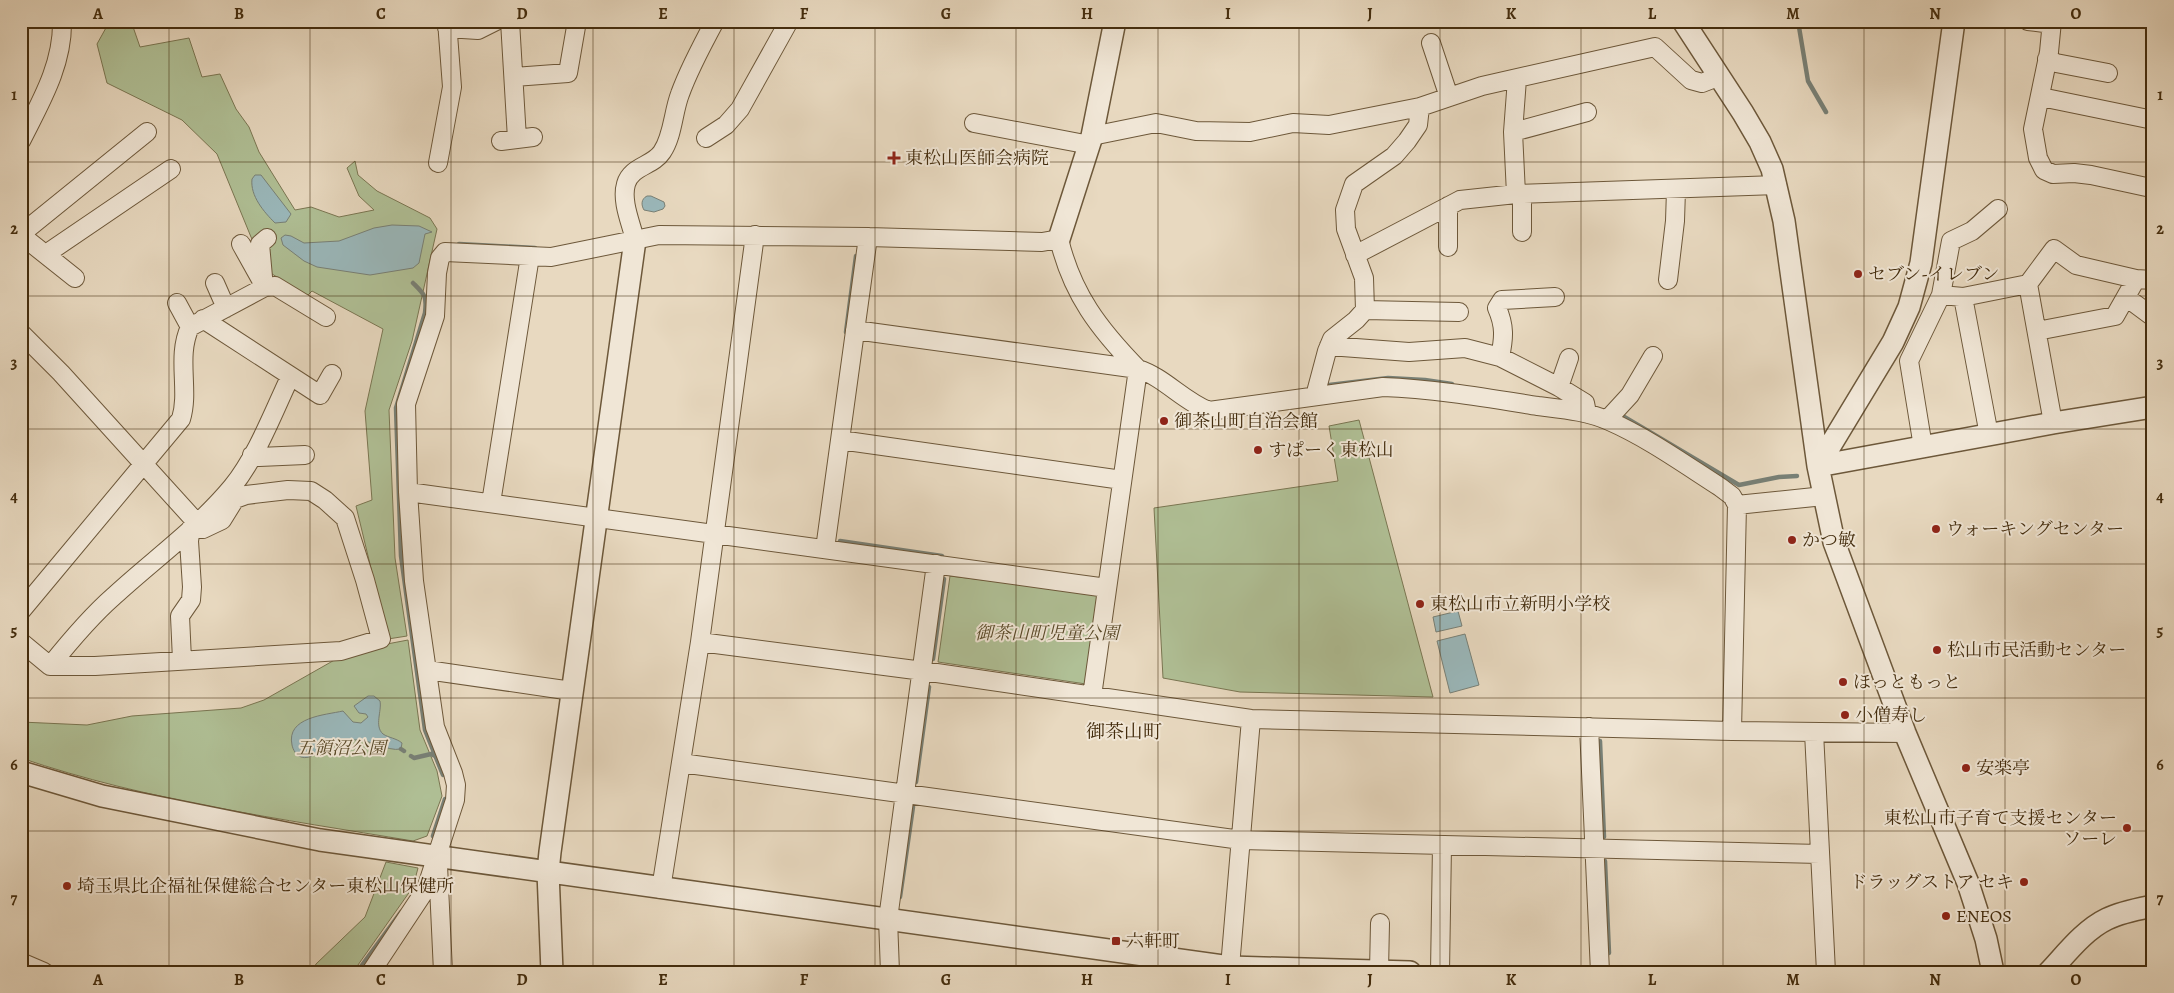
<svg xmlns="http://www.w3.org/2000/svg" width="2174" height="993" viewBox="0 0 2174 993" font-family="Alegreya,'Noto Serif JP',serif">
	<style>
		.green { fill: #b0c096; stroke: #7a7652 }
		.water { fill: #9ab8bb; stroke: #788076 }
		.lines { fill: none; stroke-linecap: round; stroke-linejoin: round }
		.stream { stroke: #788076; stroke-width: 4.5 }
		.minor-casing { stroke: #6d583a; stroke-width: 20 }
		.tertiary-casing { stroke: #6d583a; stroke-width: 24 }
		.minor { stroke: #f0e6d6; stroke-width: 18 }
		.tertiary { stroke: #f0e6d6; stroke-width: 21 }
		.grid { fill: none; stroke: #442d0e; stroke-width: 1; stroke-opacity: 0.55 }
		.poi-dot { fill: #8f2418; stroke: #f0e6d6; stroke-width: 2 }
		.labels { text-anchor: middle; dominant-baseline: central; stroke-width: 4; stroke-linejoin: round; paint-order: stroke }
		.poi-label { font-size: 18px; fill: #442d0e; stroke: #f0e6d6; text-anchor: start }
		.park-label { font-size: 18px; font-style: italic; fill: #5a4a29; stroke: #f0e6d6 }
		.neighbourhood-label { font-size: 19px; fill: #442d0e; stroke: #f0e6d6 }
		.neatline { fill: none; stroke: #442d0e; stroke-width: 2 }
		.grid-label { font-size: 16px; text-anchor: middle; font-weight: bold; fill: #442d0e }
	</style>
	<rect width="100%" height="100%" fill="#e8d9c0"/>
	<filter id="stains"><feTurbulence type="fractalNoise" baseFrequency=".004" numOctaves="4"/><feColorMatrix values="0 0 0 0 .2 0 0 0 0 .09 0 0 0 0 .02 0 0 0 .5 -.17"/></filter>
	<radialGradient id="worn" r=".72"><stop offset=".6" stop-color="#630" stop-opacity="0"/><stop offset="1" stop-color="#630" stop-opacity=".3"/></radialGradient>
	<!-- green -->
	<path class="green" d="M 117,21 L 131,21 L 140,47 L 189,38 L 202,77 L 220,74 L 236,109 L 249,127 L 259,152 L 295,210 L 311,207 L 339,217 L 374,210 L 359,196 L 347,168 L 355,161 L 358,175 L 377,191 L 430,218 L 437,229 L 412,341 L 389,410 L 395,558 L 407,636 L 388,639 L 356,506 L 372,500 L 365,411 L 383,329 L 312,291 L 307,296 L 269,272 L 251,237 L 217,154 L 182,120 L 107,83 L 97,44 L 107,26 Z
		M 1359,420 L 1433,697 L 1240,692 L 1163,678 L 1154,508 L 1338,481 L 1329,426 Z
		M 950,576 L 1100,594 L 1086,684 L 938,662 Z
		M 408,640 L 420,730 L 437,771 L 442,796 L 427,836 L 413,841 C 282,819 147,801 21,758 L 21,722 L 87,725 L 132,716 L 241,708 L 264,700 L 338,658 L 387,644 Z
		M 386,862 L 418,868 L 413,887 L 353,972 L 312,972 L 316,964 L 365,917 Z"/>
	<!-- water -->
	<path class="water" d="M 255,175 L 261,175 L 291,214 L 286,222 L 275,223 C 264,212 250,196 252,179 Z
		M 651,196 L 664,202 L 665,206 L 663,209 L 654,212 L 644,210 C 641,205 641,199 647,196 Z
		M 392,225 L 419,226 L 432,232 L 425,234 L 419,263 L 413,268 L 370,275 L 317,267 L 304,261 L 283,245 L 281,238 L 285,235 L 291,236 L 304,243 L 339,241 L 374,228 Z
		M 1458,611 L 1462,626 L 1436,632 L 1433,617 Z
		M 1465,634 L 1479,685 L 1450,693 L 1437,641 Z
		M 368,696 L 374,696 L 380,701 C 382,711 374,726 383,734 C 389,738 396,738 402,743 L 401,749 C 387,752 369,738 352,740 C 343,741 334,743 326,747 C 318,751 311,760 301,757 C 296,755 293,750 292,745 C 286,717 325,715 343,711 L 353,722 L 361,723 L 368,717 L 366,714 L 359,713 L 354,706 Z"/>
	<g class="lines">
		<!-- stream -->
		<path class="stream" d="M 1798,21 L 1808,81 L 1826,112
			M 459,244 L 535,248
			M 413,283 C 425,295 427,296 425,313 L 396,408 L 401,556 L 425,730 L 443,775
			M 846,332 L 856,256
			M 1329,385 L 1388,378 L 1425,380 L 1452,384
			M 1621,415 L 1739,485 L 1779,477 L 1797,476
			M 840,541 L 942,556
			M 933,659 L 944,579
			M 1600,741 L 1604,837
			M 401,749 L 404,751
			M 411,756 L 414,758 L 431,754 L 435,756
			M 916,782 L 929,687
			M 433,836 L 445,799
			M 1605,861 L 1609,953
			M 900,897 L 913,807
			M 357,972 L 401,912"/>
		<!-- minor casing -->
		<g class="minor-casing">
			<path id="minor" d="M 510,21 L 517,139
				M 2028,21 L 2052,24
				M 2052,21 L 2049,52 L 2033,129 L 2038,158 L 2044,170 L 2053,174 L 2074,173 L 2091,175 L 2151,188 L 2153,183
				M 447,28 L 478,30 L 496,21
				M 1431,43 L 1449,97
				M 2047,59 L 2056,63 L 2108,73
				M 514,77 L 568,73 L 577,21
				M 2041,97 L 2153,120
				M 974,123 L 1090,145
				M 1513,132 L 1587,112
				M 1092,136 L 1156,123 L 1196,131 L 1250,132 L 1293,123 L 1329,125 L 1420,107 L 1482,86 L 1655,47 L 1691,80 L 1702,83 L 1720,76
				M 706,138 L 726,125 L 740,109 L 789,21
				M 21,141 C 40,103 63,65 62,21
				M 501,141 L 533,137
				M 438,163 L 452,87 L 447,21
				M 1516,194 L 1513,132 L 1517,79
				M 1522,194 L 1522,232
				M 1448,206 L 1448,247
				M 21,234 L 147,132
				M 21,235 L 75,278
				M 635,240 C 631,223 621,201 626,184 C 631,166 653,166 662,152 C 673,136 673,112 680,94 C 689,69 702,45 715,21
				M 241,244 L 265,287
				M 46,254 L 171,169
				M 1355,255 L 1460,200 L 1516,194 L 1777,185
				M 263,277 L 260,244 L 267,238
				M 2136,279 L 2153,280
				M 1668,280 L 1675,221 L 1676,190
				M 215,283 L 226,308
				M 2028,284 L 2054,249 L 2076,265 L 2136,279 L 2115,316 L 2037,331
				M 1941,295 L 1951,241 L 1972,231 L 1998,209
				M 1963,297 L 1989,435
				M 2126,297 L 2153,317
				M 177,303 L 190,327
				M 1365,310 L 1459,312
				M 203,319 L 320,395 L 332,374
				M 855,330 L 1138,369 C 1164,377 1183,401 1209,411 L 1383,387 C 1435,389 1487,398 1538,406 C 1561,409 1587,411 1609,421 C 1648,438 1684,464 1720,487 L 1732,496 L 1737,505 L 1732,731
				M 21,333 L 61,373 L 197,523
				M 1329,346 L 1409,352 L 1465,348 L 1500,357 L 1559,387 L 1585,403 L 1587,413
				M 1500,357 C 1504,338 1505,326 1497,308 L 1502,300 L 1555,297
				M 1559,387 L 1569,358
				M 1315,396 L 1327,351 L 1332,339 L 1356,320 L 1365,310 L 1364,278 L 1346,229 L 1345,210 L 1354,184 L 1394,156 L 1407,141 L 1418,125 L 1420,107
				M 1607,420 L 1630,395 L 1653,356
				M 840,440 L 1122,480
				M 1923,447 L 1909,361 L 1941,295 L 1963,297 L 2028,284 L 2053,423
				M 252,455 L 259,457 L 305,455
				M 408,492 L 1107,588
				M 491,503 L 530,256
				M 1737,505 L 1824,496
				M 825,549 L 868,237
				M 21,611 L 181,419 C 190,390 176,357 190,327 L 265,287 L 275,286 L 326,317
				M 21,642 L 50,666 L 95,666 L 341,651 L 381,639 L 365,580 L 345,518 L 325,500 L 311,491 L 288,490 L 246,495 L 235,499 L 222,520 L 203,529 L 191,528 L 189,541 L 192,587 L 191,600 L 180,616 L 182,660
				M 700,642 L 923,671 L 1251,719 L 1732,731 L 1905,733
				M 50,666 C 70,641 90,617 114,596 C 153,560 198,528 232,487 C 257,456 273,413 290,377
				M 427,670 L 572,691
				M 1092,696 L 1138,369
				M 1589,727 L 1600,972
				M 1814,732 L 1826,972
				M 681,763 L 1241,840 L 1820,854
				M 438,865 L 443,972
				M 661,889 L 700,642 L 755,235
				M 21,965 L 23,963 L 44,972
				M 1230,967 L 1251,719
				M 1379,971 L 1380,923
				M 371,972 L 426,889 L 455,800 L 456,785 L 453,773 L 435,727 L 414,581 L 408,492 L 406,404 L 435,316 L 437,273 L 440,258 L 445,252 L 551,257 L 659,235 L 868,237 L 1042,242 L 1059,239 C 1072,294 1099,329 1138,369
				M 890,972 L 888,919 L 936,564
				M 1440,972 L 1442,845"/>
		</g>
		<!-- tertiary casing -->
		<g class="tertiary-casing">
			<path id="tertiary" d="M 1683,21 L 1743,113 L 1760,142 L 1772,169 L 1784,221 L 1818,466 L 1834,542 L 1905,733 L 1968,883 L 1986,939 L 1993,972
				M 1059,239 L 1092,136 L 1115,21
				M 1818,466 L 1893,342 L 1909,307 L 1921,263 L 1954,21
				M 1818,466 L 2053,423 L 2153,407
				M 21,772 L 102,796 L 320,840 L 1230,967 L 1410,972
				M 552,972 L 548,872 L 550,852 L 635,240
				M 2049,972 C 2066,954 2084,930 2107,919 C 2121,912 2138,909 2153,906"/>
		</g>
		<!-- minor -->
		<use href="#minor" class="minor"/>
		<!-- tertiary -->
		<use href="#tertiary" class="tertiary"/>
	</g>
	<!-- grid -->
	<path class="grid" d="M 169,21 L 169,972M 310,21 L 310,972M 451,21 L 451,972M 593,21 L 593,972M 734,21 L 734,972M 875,21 L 875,972M 1016,21 L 1016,972M 1158,21 L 1158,972M 1299,21 L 1299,972M 1440,21 L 1440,972M 1581,21 L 1581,972M 1723,21 L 1723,972M 1864,21 L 1864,972M 2005,21 L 2005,972M 21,162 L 2153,162M 21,296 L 2153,296M 21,429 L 2153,429M 21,564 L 2153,564M 21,698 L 2153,698M 21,831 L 2153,831"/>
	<!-- markers -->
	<g class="poi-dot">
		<path d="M891.5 150.5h5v5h5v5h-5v5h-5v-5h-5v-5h5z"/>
		<circle cx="1858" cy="274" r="5"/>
		<circle cx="1164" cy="421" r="5"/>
		<circle cx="1258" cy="450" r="5"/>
		<circle cx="1936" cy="529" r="5"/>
		<circle cx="1792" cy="540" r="5"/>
		<circle cx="1420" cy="604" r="5"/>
		<circle cx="1937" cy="650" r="5"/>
		<circle cx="1843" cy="682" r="5"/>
		<circle cx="1845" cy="715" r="5"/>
		<circle cx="1966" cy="768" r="5"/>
		<circle cx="2127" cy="828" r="5"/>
		<circle cx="2024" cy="882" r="5"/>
		<circle cx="67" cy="886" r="5"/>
		<circle cx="1946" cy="916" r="5"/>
		<rect x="1111" y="936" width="10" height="10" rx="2.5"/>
	</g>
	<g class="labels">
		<!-- poi labels -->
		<g class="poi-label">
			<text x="905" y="158">東松山医師会病院</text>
			<text x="1868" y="274">セブン-イレブン</text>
			<text x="1174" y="421">御茶山町自治会館</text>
			<text x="1268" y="450">すぱーく東松山</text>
			<text x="1946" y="529">ウォーキングセンター</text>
			<text x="1802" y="540">かつ敏</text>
			<text x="1430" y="604">東松山市立新明小学校</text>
			<text x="1947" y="650">松山市民活動センター</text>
			<text x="1853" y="682">ほっともっと</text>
			<text x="1855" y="715">小僧寿し</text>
			<text x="1976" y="768">安楽亭</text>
			<text x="2117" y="818" text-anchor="end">東松山市子育て支援センター<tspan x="2117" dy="21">ソーレ</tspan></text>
			<text x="2014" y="882" text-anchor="end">ドラッグストア セキ</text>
			<text x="77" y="886">埼玉県比企福祉保健総合センター東松山保健所</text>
			<text x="1956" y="916">ENEOS</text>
			<text x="1126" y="941">六軒町</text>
		</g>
		<!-- park labels -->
		<g class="park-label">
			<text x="1047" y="633">御茶山町児童公園</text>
			<text x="341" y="748">五領沼公園</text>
		</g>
		<!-- neighbourhood labels -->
		<g class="neighbourhood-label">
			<text x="1124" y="732">御茶山町</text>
		</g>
	</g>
	<!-- margin -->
	<rect width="2174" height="993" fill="none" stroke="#e8d9c0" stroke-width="55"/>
	<rect x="28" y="28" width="2118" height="938" class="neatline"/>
	<g class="grid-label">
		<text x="98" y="19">A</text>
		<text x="239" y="19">B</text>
		<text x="381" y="19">C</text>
		<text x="522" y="19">D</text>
		<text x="663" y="19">E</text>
		<text x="804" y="19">F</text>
		<text x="946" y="19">G</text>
		<text x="1087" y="19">H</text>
		<text x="1228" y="19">I</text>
		<text x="1370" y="19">J</text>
		<text x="1511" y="19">K</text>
		<text x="1652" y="19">L</text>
		<text x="1793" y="19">M</text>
		<text x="1935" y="19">N</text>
		<text x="2076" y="19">O</text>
		<text x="14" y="100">1</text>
		<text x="2160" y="100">1</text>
		<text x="14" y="234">2</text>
		<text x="2160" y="234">2</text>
		<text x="14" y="368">3</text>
		<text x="2160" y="368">3</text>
		<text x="14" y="502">4</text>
		<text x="2160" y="502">4</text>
		<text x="14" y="636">5</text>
		<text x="2160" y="636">5</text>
		<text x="14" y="770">6</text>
		<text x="2160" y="770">6</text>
		<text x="14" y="904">7</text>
		<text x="2160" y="904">7</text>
		<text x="98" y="985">A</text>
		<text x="239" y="985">B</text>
		<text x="381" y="985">C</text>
		<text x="522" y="985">D</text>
		<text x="663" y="985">E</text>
		<text x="804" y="985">F</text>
		<text x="946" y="985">G</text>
		<text x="1087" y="985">H</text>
		<text x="1228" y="985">I</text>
		<text x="1370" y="985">J</text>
		<text x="1511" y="985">K</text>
		<text x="1652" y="985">L</text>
		<text x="1793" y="985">M</text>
		<text x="1935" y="985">N</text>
		<text x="2076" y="985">O</text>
	</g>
	<rect width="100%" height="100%" filter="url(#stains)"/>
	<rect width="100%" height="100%" fill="url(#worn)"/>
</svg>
